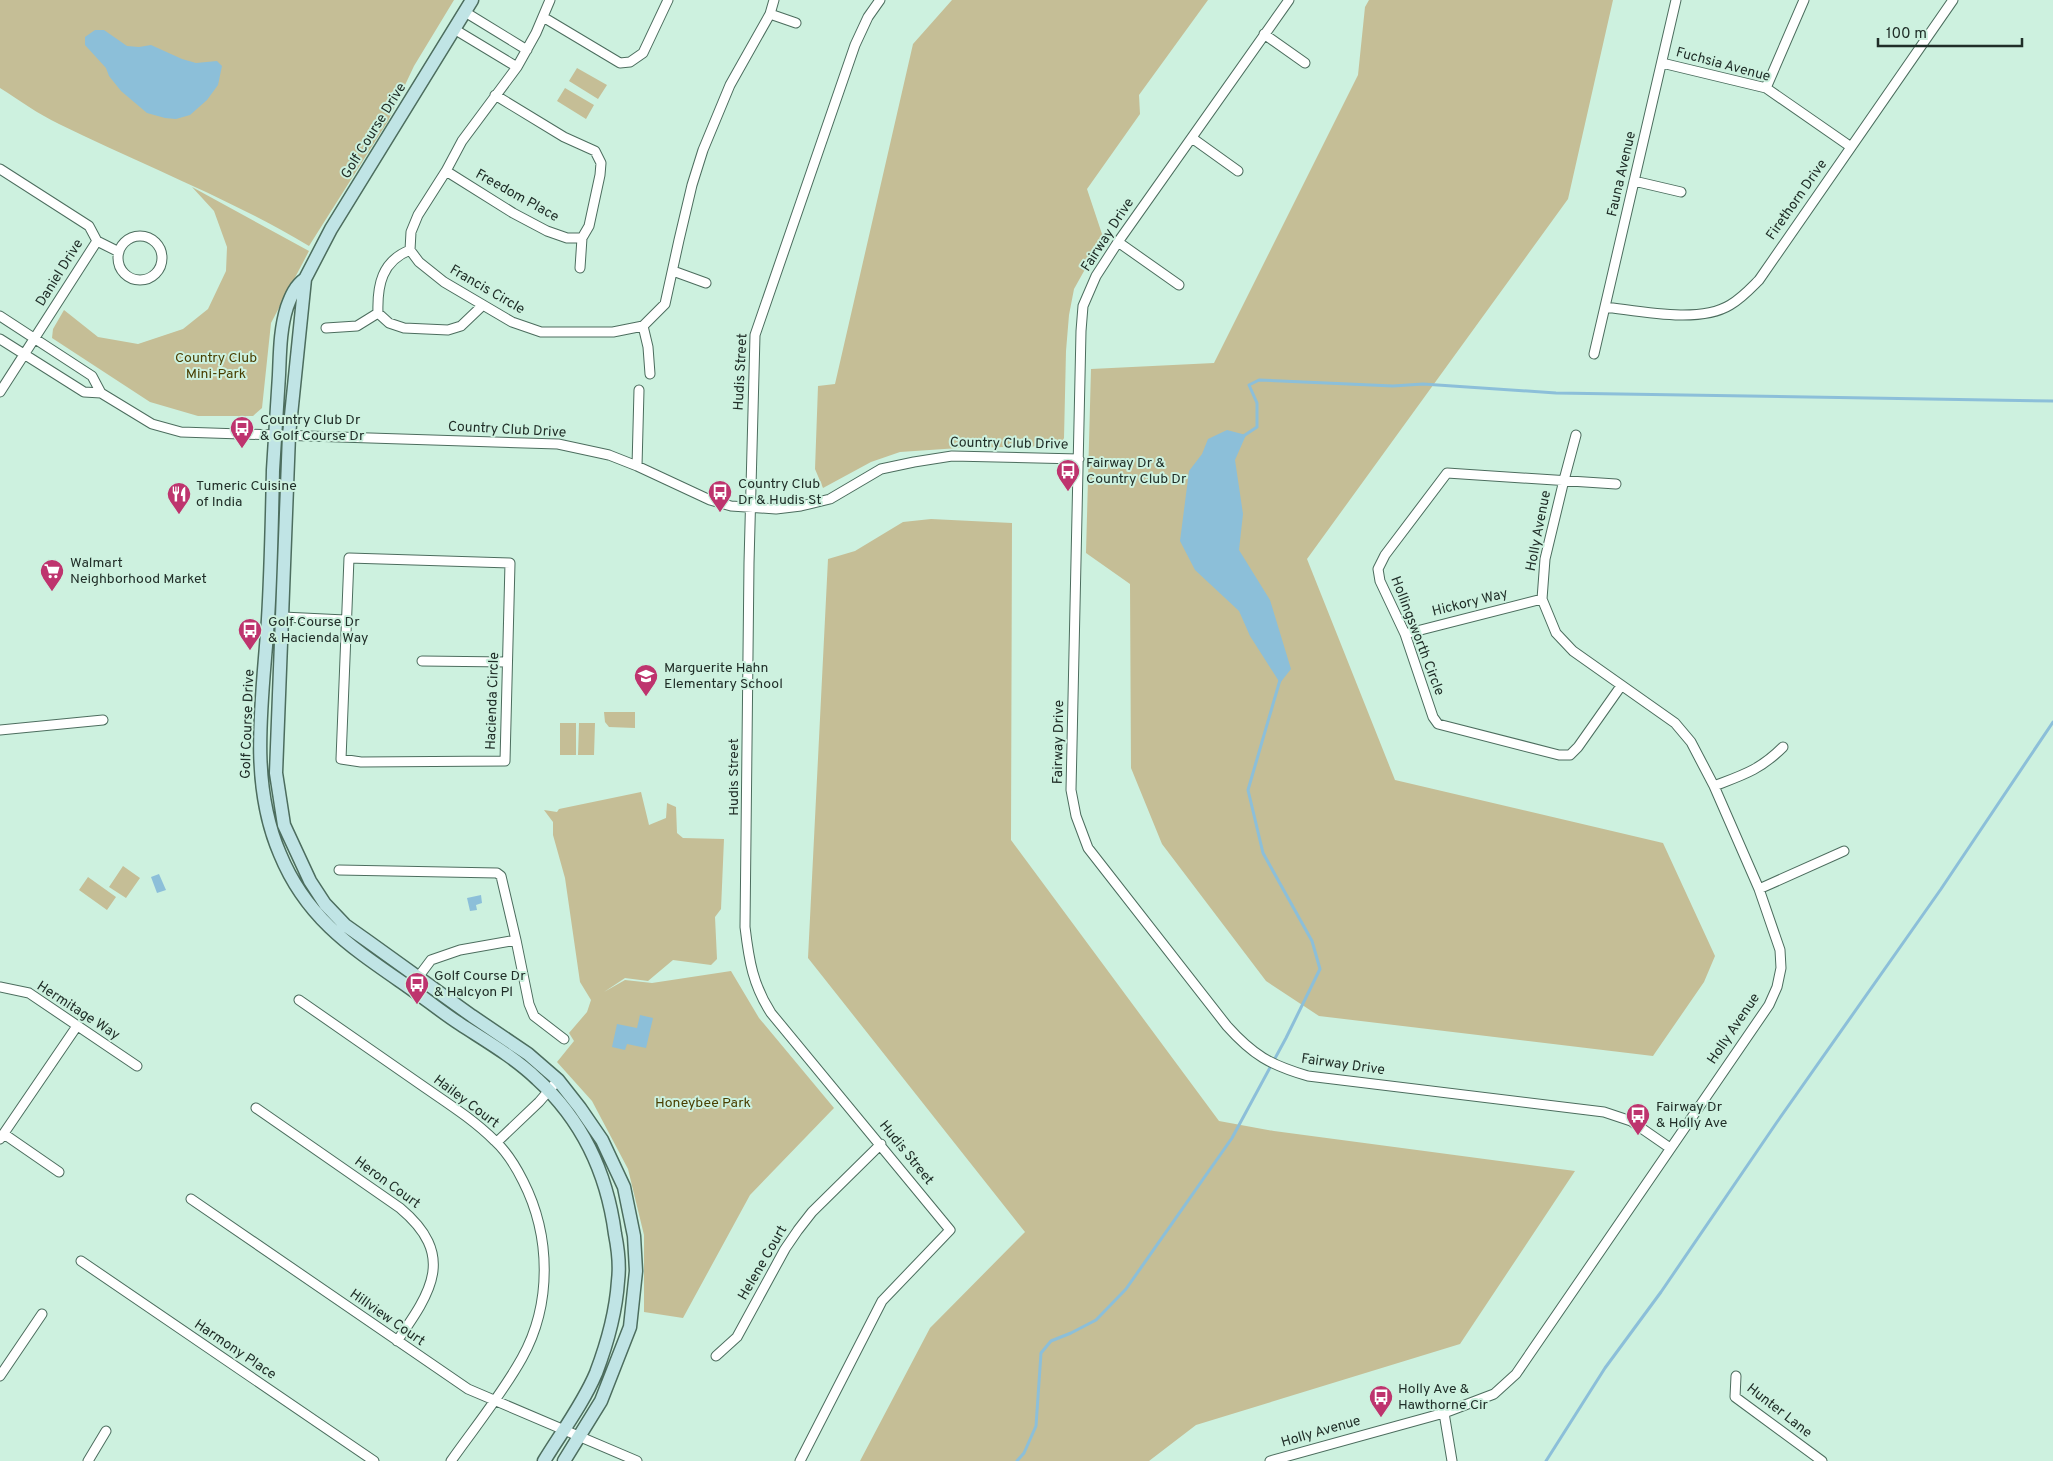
<svg xmlns="http://www.w3.org/2000/svg" width="2053" height="1461" viewBox="0 0 2053 1461" font-family="Overpass,sans-serif">
	<style>
		.green { fill: #c5be96 }
		.water { fill: #8cbfd9 }
		.lines { fill: none; stroke-linecap: round; stroke-linejoin: round }
		.stream { stroke: #8cbfd9; stroke-width: 3 }
		.street-casing { stroke: #4c6d5e; stroke-width: 11 }
		.secondary-casing { stroke: #4c6d5e; stroke-width: 15 }
		.street { stroke: #fff; stroke-width: 9 }
		.secondary { stroke: #c0e4e5; stroke-width: 12 }
		.labels { text-anchor: middle; dominant-baseline: central; stroke-width: 4; stroke-linejoin: round; paint-order: stroke }
		.street-label { font-size: 14px; fill: #202e28; stroke: #cdf1df }
		.park-label { font-size: 14px; fill: #483e00; stroke: #cdf1df }
		.poi-label { font-size: 14px; fill: #202e28; stroke: #cdf1df; text-anchor: start }
	</style>
	<rect width="100%" height="100%" fill="#cdf1df"/>
	<!-- green -->
	<path class="green" d="M 0,0 L 454,0 L 414,66 L 388,121 L 309,246 C 229,198 142,165 59,124 C 38,114 19,100 0,88 Z
		M 952,0 L 1208,0 L 1139,95 L 1140,114 L 1087,189 L 1103,237 L 1074,289 L 1069,315 L 1066,351 L 1064,438 L 1060,446 L 959,448 L 900,452 L 871,462 L 823,488 L 815,469 L 818,386 L 835,384 L 913,44 Z
		M 1369,0 L 1613,0 L 1568,199 L 1307,559 L 1395,780 L 1663,843 L 1715,956 L 1704,982 L 1653,1056 L 1319,1016 L 1266,981 L 1162,844 L 1131,768 L 1130,584 L 1086,553 L 1091,369 L 1214,363 L 1358,75 L 1365,7 Z
		M 577,68 L 607,85 L 598,99 L 569,81 Z
		M 565,88 L 594,105 L 586,119 L 557,101 Z
		M 192,187 L 309,251 L 271,323 L 262,408 L 253,416 L 198,416 L 150,402 L 52,338 L 53,329 L 64,310 L 98,337 L 138,344 L 183,329 L 208,309 L 226,271 L 227,247 L 214,211 Z
		M 931,519 L 1012,523 L 1011,840 L 1219,1121 L 1274,1131 L 1575,1171 L 1460,1344 L 1196,1425 L 1149,1461 L 860,1461 L 930,1328 L 1025,1232 L 808,958 L 828,559 L 855,551 L 903,522 Z
		M 604,712 L 635,712 L 635,728 L 609,727 L 605,722 Z
		M 560,723 L 576,723 L 576,755 L 560,755 Z
		M 579,723 L 595,723 L 594,755 L 578,755 Z
		M 641,792 L 649,825 L 666,818 L 667,803 L 676,807 L 677,833 L 683,838 L 724,839 L 721,909 L 715,917 L 717,959 L 711,965 L 673,960 L 648,981 L 625,978 L 604,992 L 625,980 L 652,983 L 731,971 L 759,1018 L 834,1108 L 750,1195 L 683,1318 L 644,1312 L 644,1235 L 628,1169 L 592,1101 L 557,1062 L 574,1041 L 569,1033 L 587,1012 L 591,1000 L 580,982 L 565,878 L 553,835 L 553,822 L 544,810 L 557,812 L 559,809 Z
		M 123,866 L 140,878 L 126,898 L 109,887 Z
		M 88,877 L 116,897 L 107,910 L 79,890 Z"/>
	<!-- water -->
	<path class="water" d="M 95,30 L 104,30 L 127,46 L 139,47 L 151,45 L 182,59 L 196,63 L 217,61 L 222,66 L 218,85 L 207,100 L 190,115 L 176,119 L 165,118 L 147,113 L 121,91 L 109,76 L 106,68 L 85,45 L 85,37 Z
		M 1227,430 L 1246,435 L 1235,460 L 1243,514 L 1239,550 L 1270,600 L 1291,669 L 1280,683 L 1250,636 L 1239,611 L 1195,570 L 1180,541 L 1189,471 L 1202,454 L 1208,439 Z
		M 159,874 L 166,890 L 157,893 L 151,877 Z
		M 481,895 L 482,903 L 476,905 L 477,910 L 470,911 L 467,898 Z
		M 640,1015 L 653,1018 L 646,1048 L 627,1044 L 625,1050 L 612,1047 L 617,1024 L 637,1028 Z"/>
	<g class="lines">
		<!-- stream -->
		<path class="stream" d="M 1242,437 L 1257,427 L 1257,403 L 1249,385 L 1259,380 L 1393,386 L 1423,384 L 1556,393 L 2053,401
			M 1017,1461 L 1024,1453 L 1036,1426 L 1041,1353 L 1051,1341 L 1071,1333 L 1096,1320 L 1126,1289 L 1232,1138 L 1286,1038 L 1320,969 L 1312,941 L 1263,853 L 1248,790 L 1280,680
			M 1546,1461 L 1605,1368 L 1661,1292 L 1777,1122 L 1941,889 L 2053,722"/>
		<!-- street casing -->
		<g class="street-casing">
			<path id="street" d="M 550,0 L 536,33 L 517,67 L 462,141 L 446,171 L 418,215 L 411,232 L 410,250 L 419,262 L 444,282 L 512,322 L 541,332 L 613,332 L 643,326 L 665,304 L 679,240 L 692,185 L 703,150 L 730,85 L 770,14 L 774,0
				M 1289,0 L 1118,242 L 1096,276 L 1083,306 L 1081,331 L 1071,790 L 1076,816 L 1088,848 L 1227,1026 C 1253,1055 1270,1065 1308,1076 L 1604,1112 L 1631,1121 L 1670,1148
				M 465,12 L 527,50
				M 770,14 L 796,23
				M 543,17 L 620,63 L 630,62 L 643,53 L 668,0
				M 454,29 L 517,67
				M 1264,34 L 1305,63
				M 1662,63 L 1766,88 L 1851,147
				M 1766,88 L 1804,0
				M 1192,138 L 1238,171
				M 0,169 L 89,226 L 97,241
				M 446,171 L 513,213 L 547,231 L 567,238 L 582,238 L 589,226 L 600,175 L 601,163 L 595,151 L 564,137 L 495,95
				M 1634,181 L 1681,192
				M118 258a22 22 0 1 1 44 0a22 22 0 1 1-44 0Z
				M 97,241 L 119,252
				M 1118,242 L 1179,285
				M 410,250 C 382,261 377,285 378,313 L 389,323 L 404,328 L 448,330 L 461,326 L 483,305
				M 580,268 L 582,238
				M 673,271 L 706,283
				M 1605,307 C 1640,311 1699,324 1730,305 C 1742,298 1750,289 1759,280 L 1953,0
				M 0,316 L 92,376 L 101,393
				M 643,326 L 648,347 L 650,374
				M 326,328 L 357,326 L 378,313
				M 0,339 L 84,392 L 101,393 L 152,424 L 181,432 L 558,444 L 609,455 L 637,466 L 710,500 L 731,506 L 776,509 L 801,506 L 830,499 L 881,469 L 914,462 L 952,456 L 1079,459
				M 1594,354 L 1676,0
				M 0,392 L 97,241
				M 637,466 L 639,390
				M 1616,484 L 1447,473 L 1385,555 L 1378,569 L 1380,581 L 1405,634 L 1433,717 L 1438,724 L 1559,755 L 1570,755 L 1578,747 L 1621,686
				M 349,558 L 510,563 L 505,761 L 361,762 L 341,759 Z
				M 283,617 L 345,620
				M 1405,634 L 1542,599
				M 422,661 L 507,662
				M 0,730 L 103,720
				M 1714,786 C 1743,775 1760,770 1783,747
				M 339,870 L 497,873 L 501,876 L 516,940
				M 1759,889 L 1844,851
				M 0,987 L 29,993 L 137,1066
				M 410,988 L 431,960 L 460,950 L 516,940 L 529,1004 L 534,1016 L 564,1039
				M 299,1000 C 338,1027 378,1055 417,1082 C 444,1101 472,1118 495,1141 C 507,1152 516,1167 523,1181 C 551,1236 552,1304 522,1358 C 502,1394 475,1427 451,1461
				M 256,1108 L 400,1208 C 456,1255 432,1291 397,1341
				M 4,1134 L 59,1172
				M 0,1139 L 77,1026
				M 497,1142 L 539,1102 L 558,1080
				M 191,1199 L 468,1389 L 637,1461
				M 81,1261 L 374,1461
				M 716,1356 L 737,1337 L 785,1249 L 798,1230 L 812,1212 L 881,1144
				M 0,1376 L 42,1314
				M 1736,1376 L 1735,1397 L 1822,1461
				M 1444,1413 L 1452,1461
				M 88,1461 L 106,1431
				M 800,1461 L 882,1301 L 950,1230 L 771,1013 C 753,985 749,961 745,927 L 749,563 L 755,335 L 855,45 L 868,17 L 880,0
				M 1270,1461 L 1444,1413 L 1494,1394 L 1516,1374 L 1769,1005 L 1777,987 L 1781,968 L 1780,950 L 1759,889 L 1714,786 L 1691,742 L 1675,723 L 1573,651 L 1556,633 L 1542,599 L 1545,559 L 1564,480 L 1576,435"/>
		</g>
		<!-- secondary casing -->
		<g class="secondary-casing">
			<path id="secondary" d="M 472,0 L 331,229 L 305,279 L 289,435 L 276,773 L 284,825 L 310,881 L 325,904 L 345,925 L 369,942 L 472,1016 L 528,1054 L 558,1080 L 580,1108 L 602,1140 L 624,1187 L 634,1236 L 636,1271 L 630,1327 L 601,1401 L 564,1461
				M 305,279 C 295,286 291,296 287,307 C 280,329 280,352 279,375 C 277,406 275,438 273,470 C 272,519 271,570 268,619 C 263,698 248,780 280,854 C 307,920 354,949 410,988 C 427,1000 443,1013 460,1024 C 486,1041 514,1057 537,1079 C 583,1121 607,1173 615,1234 C 618,1249 620,1265 618,1281 C 616,1312 607,1344 596,1373 C 583,1404 561,1433 544,1461"/>
		</g>
		<!-- street -->
		<use href="#street" class="street"/>
		<!-- secondary -->
		<use href="#secondary" class="secondary"/>
	</g>
	<!-- icons -->
	<defs>
		<g id="bus-pin" transform="scale(1.25)"><path d="M0 17L-7.5 6A9.5 9.5 0 1 1 7.5 6Z" fill="#be346e" stroke="#cdf1df"/><path d="M-5-6H5V4H4V6H2V4H-2V6H-4V4H-5ZM-3.5-4V0h7V-4ZM-3.5 1.2v1.5H-2V1.2ZM2 1.2v1.5H3.5V1.2Z" fill="#fff"/></g>
		<g id="restaurant-pin" transform="scale(1.25)"><path d="M0 17L-7.5 6A9.5 9.5 0 1 1 7.5 6Z" fill="#be346e" stroke="#cdf1df"/><path d="M-5-6h1v4h1v-4h1v4h1v-4h1v5L-1.5 .5V6h-2V.5L-5-1ZM5-6V6H3V1.5H1.5Q1.5-4 5-6Z" fill="#fff"/></g>
		<g id="supermarket-pin" transform="scale(1.25)"><path d="M0 17L-7.5 6A9.5 9.5 0 1 1 7.5 6Z" fill="#be346e" stroke="#cdf1df"/><path d="M-6-5.5h2.5l.6 2H6L4.5 2H-2.5L-4.4-4H-6ZM-1.5 3.2a1.3 1.3 0 1 0 .1 0ZM3 3.2a1.3 1.3 0 1 0 .1 0Z" fill="#fff"/></g>
		<g id="school-pin" transform="scale(1.25)"><path d="M0 17L-7.5 6A9.5 9.5 0 1 1 7.5 6Z" fill="#be346e" stroke="#cdf1df"/><path d="M0-5L7-2L0 1L-7-2ZM-4 1L0 2.5L4 1V4Q0 6-4 4Z" fill="#fff"/></g>
	</defs>
	<g fill-rule="evenodd">
		<use href="#bus-pin" x="242" y="428"/>
		<use href="#bus-pin" x="1068" y="471"/>
		<use href="#bus-pin" x="720" y="492"/>
		<use href="#restaurant-pin" x="179" y="494"/>
		<use href="#supermarket-pin" x="52" y="571"/>
		<use href="#bus-pin" x="250" y="630"/>
		<use href="#school-pin" x="646" y="676"/>
		<use href="#bus-pin" x="417" y="984"/>
		<use href="#bus-pin" x="1638" y="1115"/>
		<use href="#bus-pin" x="1381" y="1397"/>
	</g>
	<g class="labels">
		<!-- street labels -->
		<g class="street-label">
			<text transform="translate(1723 65) rotate(15)">Fuchsia Avenue</text>
			<text transform="translate(374 131) rotate(-58)">Golf Course Drive</text>
			<text transform="translate(1622 174) rotate(-77)">Fauna Avenue</text>
			<text transform="translate(517 196) rotate(29)">Freedom Place</text>
			<text transform="translate(1797 200) rotate(-55)">Firethorn Drive</text>
			<text transform="translate(1108 235) rotate(-57)">Fairway Drive</text>
			<text transform="translate(60 273) rotate(-58)">Daniel Drive</text>
			<text transform="translate(487 290) rotate(30)">Francis Circle</text>
			<text transform="translate(741 372) rotate(-87)">Hudis Street</text>
			<text transform="translate(507 430) rotate(3)">Country Club Drive</text>
			<text transform="translate(1009 444) rotate(1)">Country Club Drive</text>
			<text transform="translate(1539 531) rotate(-79)">Holly Avenue</text>
			<text transform="translate(1470 603) rotate(-14)">Hickory Way</text>
			<text transform="translate(1417 636) rotate(69)">Hollingsworth Circle</text>
			<text transform="translate(493 701) rotate(-88)">Hacienda Circle</text>
			<text transform="translate(248 724) rotate(-88)">Golf Course Drive</text>
			<text transform="translate(1059 742) rotate(-89)">Fairway Drive</text>
			<text transform="translate(734 777) rotate(-90)">Hudis Street</text>
			<text transform="translate(78 1011) rotate(33)">Hermitage Way</text>
			<text transform="translate(1734 1029) rotate(-56)">Holly Avenue</text>
			<text transform="translate(1343 1065) rotate(8)">Fairway Drive</text>
			<text transform="translate(466 1102) rotate(37)">Hailey Court</text>
			<text transform="translate(906 1153) rotate(51)">Hudis Street</text>
			<text transform="translate(387 1183) rotate(36)">Heron Court</text>
			<text transform="translate(763 1263) rotate(-60)">Helene Court</text>
			<text transform="translate(387 1318) rotate(35)">Hillview Court</text>
			<text transform="translate(235 1350) rotate(34)">Harmony Place</text>
			<text transform="translate(1779 1411) rotate(38)">Hunter Lane</text>
			<text transform="translate(1321 1432) rotate(-16)">Holly Avenue</text>
		</g>
		<!-- park labels -->
		<g class="park-label">
			<text x="216" y="358">Country Club<tspan x="216" dy="16">Mini-Park</tspan></text>
			<text x="703" y="1103">Honeybee Park</text>
		</g>
		<!-- poi labels -->
		<g class="poi-label">
			<text x="260" y="420">Country Club Dr<tspan x="260" dy="16">&amp; Golf Course Dr</tspan></text>
			<text x="1086" y="463">Fairway Dr &amp;<tspan x="1086" dy="16">Country Club Dr</tspan></text>
			<text x="738" y="484">Country Club<tspan x="738" dy="16">Dr &amp; Hudis St</tspan></text>
			<text x="196" y="486">Tumeric Cuisine<tspan x="196" dy="16">of India</tspan></text>
			<text x="70" y="563">Walmart<tspan x="70" dy="16">Neighborhood Market</tspan></text>
			<text x="268" y="622">Golf Course Dr<tspan x="268" dy="16">&amp; Hacienda Way</tspan></text>
			<text x="664" y="668">Marguerite Hahn<tspan x="664" dy="16">Elementary School</tspan></text>
			<text x="434" y="976">Golf Course Dr<tspan x="434" dy="16">&amp; Halcyon Pl</tspan></text>
			<text x="1656" y="1107">Fairway Dr<tspan x="1656" dy="16">&amp; Holly Ave</tspan></text>
			<text x="1398" y="1389">Holly Ave &amp;<tspan x="1398" dy="16">Hawthorne Cir</tspan></text>
		</g>
	</g>
	<!-- scale -->
	<path d="M1878 38v8h144v-8" fill="none" stroke="#202e28" stroke-width="2.5"/>
	<text x="1886" y="38" font-size="15" fill="#202e28" stroke="#cdf1df" stroke-width="4" paint-order="stroke">100 m</text>
</svg>
